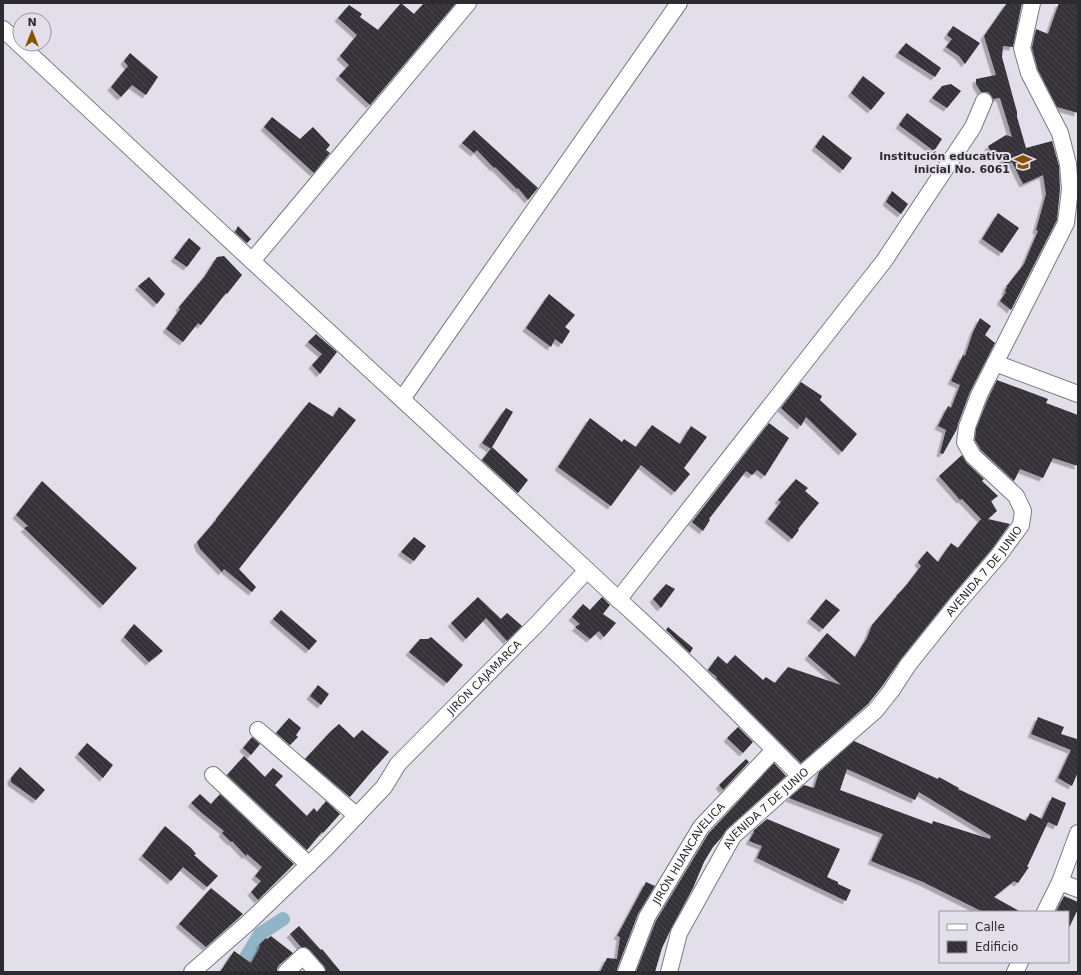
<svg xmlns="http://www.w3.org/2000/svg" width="1081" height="975" viewBox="0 0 1081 975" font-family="'DejaVu Sans',sans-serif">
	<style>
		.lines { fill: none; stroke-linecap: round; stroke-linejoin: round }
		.canal { stroke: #92b4c7; stroke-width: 14 }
		.building { fill: url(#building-back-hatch); fill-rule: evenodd; filter: url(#shadow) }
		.minor-casing { stroke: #7c7983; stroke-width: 18 }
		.minor { stroke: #fff; stroke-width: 16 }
		.labels { text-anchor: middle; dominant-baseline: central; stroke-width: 4; stroke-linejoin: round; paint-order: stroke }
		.poi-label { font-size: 11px; font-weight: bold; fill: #2c2b2f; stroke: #e2deea; text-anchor: end }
		.street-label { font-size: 11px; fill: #2c2b2f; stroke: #e2deea }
	</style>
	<defs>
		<pattern id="building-back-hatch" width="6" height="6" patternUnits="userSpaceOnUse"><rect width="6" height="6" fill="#343039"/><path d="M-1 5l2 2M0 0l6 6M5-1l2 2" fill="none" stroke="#49454d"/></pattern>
		<filter id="shadow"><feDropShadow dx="-3.5" dy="3.5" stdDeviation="0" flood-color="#0004"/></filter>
	</defs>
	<rect width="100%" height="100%" fill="#e2deea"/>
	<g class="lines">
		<!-- canal -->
		<path class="canal" d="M 237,972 L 260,934 L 283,919"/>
	</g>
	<!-- building -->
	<path class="building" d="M 401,3 L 414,14 L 424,3 L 456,3 L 370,105 L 339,76 L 349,65 L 340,56 L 357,35 L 338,18 L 349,5 L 362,14 L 360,17 L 378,30 Z
		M 1007,3 L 1022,3 L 1013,47 L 1003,46 L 1002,57 L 1017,112 L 1017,117 L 1026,148 L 1052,141 L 1059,166 L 1060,189 L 1057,220 L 1011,310 L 1000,301 L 1006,292 L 1005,291 L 1007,287 L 1006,287 L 1024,264 L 1029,252 L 1038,231 L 1036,230 L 1046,194 L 1043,175 L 1023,184 L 1012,162 L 1005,165 L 1001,155 L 994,158 L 988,146 L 1006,135 L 1012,137 L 1000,98 L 993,99 L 991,95 L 988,92 L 981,92 L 976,84 L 976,79 L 996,75 L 984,36 Z
		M 1059,3 L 1078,3 L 1078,113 L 1057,107 L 1038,70 L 1032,48 L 1036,29 L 1048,34 Z
		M 953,26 L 980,43 L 965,64 L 959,56 L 946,47 L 952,39 L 947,35 Z
		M 906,43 L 941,68 L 935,77 L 898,53 Z
		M 130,53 L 158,77 L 146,95 L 132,85 L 121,97 L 111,87 L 128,66 L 124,61 Z
		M 863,76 L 885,93 L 871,110 L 851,93 Z
		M 951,84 L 961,91 L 947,108 L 932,98 L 942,86 Z
		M 907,113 L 942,139 L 934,151 L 899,125 Z
		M 272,117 L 300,139 L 313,127 L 330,145 L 326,150 L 330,153 L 314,173 L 264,127 Z
		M 474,130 L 538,188 L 528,200 L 518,188 L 517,189 L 495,167 L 494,168 L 477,150 L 474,153 L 462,143 Z
		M 823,135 L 852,158 L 843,170 L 815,147 Z
		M 892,191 L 908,204 L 901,214 L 886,202 Z
		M 998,213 L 1019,228 L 1002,253 L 982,239 Z
		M 238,226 L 251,239 L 247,243 L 235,232 Z
		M 189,238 L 201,248 L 187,267 L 174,258 Z
		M 224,256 L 242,275 L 227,294 L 226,293 L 201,325 L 198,323 L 183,342 L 166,329 L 180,309 L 179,307 L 205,276 L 217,257 Z
		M 149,277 L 165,294 L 157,304 L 138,286 Z
		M 549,294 L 575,315 L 565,327 L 570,331 L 562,344 L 555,339 L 551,347 L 526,328 Z
		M 980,318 L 991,326 L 985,335 L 995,343 L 970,392 L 958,424 L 957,429 L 943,454 L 940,453 L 946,430 L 938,426 L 948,406 L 951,408 L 960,385 L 951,381 L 963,355 L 965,356 L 973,332 Z
		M 316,334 L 337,352 L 320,374 L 312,365 L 322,354 L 308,342 Z
		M 997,380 L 1048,399 L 1046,403 L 1078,415 L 1078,466 L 1053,458 L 1043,478 L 1020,469 L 1014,481 L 981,450 L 975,440 L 976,429 L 988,399 Z
		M 801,382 L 822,396 L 820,400 L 857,434 L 842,452 L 806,417 L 801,426 L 781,408 Z
		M 309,402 L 333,417 L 339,407 L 356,420 L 239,569 L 256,587 L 252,592 L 224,569 L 222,572 L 200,549 L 197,542 L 216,520 L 216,519 Z
		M 506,408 L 513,412 L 491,449 L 482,443 Z
		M 590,418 L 622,442 L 624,439 L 636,447 L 652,425 L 680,444 L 691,426 L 707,437 L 684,468 L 690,474 L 675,492 L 641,465 L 611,506 L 558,467 Z
		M 769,423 L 789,438 L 765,476 L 757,470 L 752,475 L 746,471 L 709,519 L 710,520 L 703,531 L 692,522 Z
		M 492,447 L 528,480 L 518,493 L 482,460 Z
		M 962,455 L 967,463 L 984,479 L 982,481 L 998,496 L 991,501 L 997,511 L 988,519 L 1010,524 L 992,549 L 949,599 L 901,659 L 883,685 L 868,704 L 801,763 L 716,678 L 717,677 L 708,670 L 718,656 L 727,664 L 735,655 L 763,680 L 766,677 L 775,683 L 788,667 L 841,685 L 808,656 L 827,633 L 855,657 L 867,638 L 872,625 L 897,596 L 896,596 L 903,589 L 908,583 L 921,566 L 918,562 L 927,551 L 938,562 L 951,543 L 958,548 L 981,519 L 962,499 L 960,500 L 939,476 Z
		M 796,479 L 808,488 L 805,491 L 819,503 L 798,529 L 799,530 L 792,539 L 768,519 L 781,502 L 778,500 Z
		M 42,481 L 137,568 L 103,605 L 24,528 L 28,526 L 16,515 Z
		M 414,537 L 426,546 L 414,561 L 401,552 Z
		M 666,584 L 675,589 L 661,608 L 653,599 Z
		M 478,597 L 501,619 L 507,613 L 522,626 L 507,641 L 486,618 L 466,639 L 451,623 Z
		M 602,597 L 610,605 L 603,614 L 616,623 L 604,637 L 599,631 L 590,639 L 575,627 L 580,624 L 572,617 L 583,604 L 590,610 Z
		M 826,599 L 840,610 L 823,629 L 810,619 Z
		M 281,610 L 317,641 L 309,650 L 273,619 Z
		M 134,624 L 163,651 L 149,662 L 124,637 Z
		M 668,627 L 693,648 L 690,653 L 666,630 Z
		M 431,637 L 463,665 L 447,683 L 409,652 L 420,639 L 428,639 Z
		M 318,685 L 329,694 L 321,705 L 310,696 Z
		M 1038,717 L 1064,727 L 1061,734 L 1077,739 L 1078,736 L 1078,772 L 1072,786 L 1058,778 L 1071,750 L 1031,734 Z
		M 289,718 L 301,728 L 296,735 L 298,737 L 290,745 L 276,733 Z
		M 339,724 L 354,738 L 362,730 L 389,752 L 372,771 L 350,797 L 305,759 L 331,731 Z
		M 738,727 L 753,742 L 743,753 L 727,738 Z
		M 252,737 L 260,744 L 251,755 L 243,748 Z
		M 854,741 L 938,779 L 939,777 L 959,788 L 958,789 L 1026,821 L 1030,813 L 1042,819 L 1052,797 L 1066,803 L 1057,826 L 1048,822 L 1027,867 L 1029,867 L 1018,883 L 1014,881 L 994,897 L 1021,912 L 983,912 L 923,882 L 871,861 L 883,834 L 789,798 L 804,785 L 814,788 L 819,772 ZM 847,769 L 915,800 L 919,792 L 991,836 L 990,839 L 933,821 L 932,824 L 840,790 Z
		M 87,743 L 113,765 L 103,778 L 78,754 Z
		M 244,756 L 265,777 L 273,768 L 283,776 L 275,785 L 307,816 L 314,808 L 317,812 L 326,801 L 340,814 L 323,833 L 322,832 L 307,850 L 227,775 Z
		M 746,759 L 749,762 L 723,790 L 719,785 Z
		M 774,763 L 786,776 L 727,829 L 721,838 L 713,847 L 704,862 L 693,888 L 671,929 L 662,948 L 655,972 L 636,972 L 656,921 L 709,833 Z
		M 20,767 L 45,790 L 36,800 L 11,782 L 11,778 Z
		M 200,794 L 211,804 L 220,794 L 294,864 L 258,900 L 251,892 L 261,881 L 255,876 L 262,867 L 247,854 L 246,856 L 232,841 L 231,842 L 222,833 L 224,831 L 202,813 L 191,803 Z
		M 767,819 L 840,849 L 827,877 L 838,882 L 838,884 L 851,890 L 846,901 L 757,858 L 762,846 L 749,841 L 754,832 L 753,831 Z
		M 165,826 L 191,848 L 196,854 L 194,855 L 218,876 L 207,887 L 183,867 L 171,881 L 142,856 Z
		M 646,882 L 655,886 L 638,914 L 617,969 L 617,972 L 600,972 L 607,958 L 617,959 L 620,937 L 617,936 Z
		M 211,888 L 243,914 L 206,947 L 179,924 Z
		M 1064,896 L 1078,902 L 1078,909 L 1068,930 L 1068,912 L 1056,912 Z
		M 299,926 L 321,950 L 322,949 L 341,972 L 326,972 L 324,966 L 310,950 L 306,947 L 301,947 L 290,934 Z
		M 271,936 L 293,953 L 279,965 L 277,969 L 277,972 L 220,972 L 234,951 L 251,963 L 260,947 L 259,945 L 266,938 L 267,939 Z"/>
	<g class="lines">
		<!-- minor casing -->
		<g class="minor-casing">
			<g id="minor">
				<path d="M 3,29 L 252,261 L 587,570 C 624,605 662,639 698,674 C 733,708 767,742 800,776"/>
				<path d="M 252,261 L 468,3"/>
				<path d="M 995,363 L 1078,394"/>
				<path d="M 402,399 L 679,3"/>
				<path d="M 618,600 L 884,261 L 973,127 L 984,101"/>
				<path d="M 258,730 L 357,816"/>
				<path d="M 213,775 L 309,865"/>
				<path d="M 1060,882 L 1078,889"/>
				<path d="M 1045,912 L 1060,882 L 1078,833"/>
				<path id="s1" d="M 192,972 L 248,923 L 324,850 L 384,787 L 398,764 L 538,623 L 587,570"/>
				<path d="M 286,972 L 303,956 L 317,972"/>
				<path id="s2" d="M 626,972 L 647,917 L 701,827 L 774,750"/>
				<path id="s3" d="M 669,972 L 679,933 L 733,836 L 800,776 L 875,711 L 891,691 L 908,665 L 956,605 L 999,555 L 1021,525 L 1023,511 L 1016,496 L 973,456 L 965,442 L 967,427 L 979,395 L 1066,223 L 1070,189 L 1068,164 L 1060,133 L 1029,73 L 1022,48 L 1032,3"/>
				<path d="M 1015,972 L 1020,962"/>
			</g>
		</g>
		<!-- minor -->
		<use href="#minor" class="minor"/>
	</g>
	<!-- icons -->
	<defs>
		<g id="school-bare" transform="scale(1.38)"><path d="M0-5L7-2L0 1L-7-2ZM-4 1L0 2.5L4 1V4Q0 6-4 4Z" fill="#875100" stroke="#e2deea" stroke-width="2.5" paint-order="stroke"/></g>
	</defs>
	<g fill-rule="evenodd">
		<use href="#school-bare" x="1023" y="162"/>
	</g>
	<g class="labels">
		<!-- poi labels -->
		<g class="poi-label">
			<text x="1010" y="156">Institución educativa<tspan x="1010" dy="13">inicial No. 6061</tspan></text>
		</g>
		<!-- street labels -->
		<g class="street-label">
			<text stroke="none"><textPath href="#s3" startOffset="518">AVENIDA 7 DE JUNIO</textPath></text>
			<text stroke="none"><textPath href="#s1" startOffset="416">JIRÓN CAJAMARCA</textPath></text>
			<text stroke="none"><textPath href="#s3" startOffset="194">AVENIDA 7 DE JUNIO</textPath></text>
			<text stroke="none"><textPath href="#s2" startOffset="135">JIRÓN HUANCAVELICA</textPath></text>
		</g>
	</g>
	<!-- border -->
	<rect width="1081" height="975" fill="none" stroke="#2c2b2f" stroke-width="8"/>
	<!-- legend -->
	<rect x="939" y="911" width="130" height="52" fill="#e2deea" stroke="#99969f"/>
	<rect x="947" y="924" width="20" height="6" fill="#ffffff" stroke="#99969f"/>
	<text x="975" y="931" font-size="12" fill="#2c2b2f">Calle</text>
	<rect x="947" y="941" width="20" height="12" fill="url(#building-back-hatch)" stroke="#99969f"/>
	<text x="975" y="951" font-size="12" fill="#2c2b2f">Edificio</text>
	<!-- north arrow -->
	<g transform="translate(32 32)"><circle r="19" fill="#e2deea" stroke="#99969f"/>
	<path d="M0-3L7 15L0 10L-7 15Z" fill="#875100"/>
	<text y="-6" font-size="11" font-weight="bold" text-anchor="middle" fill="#2c2b2f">N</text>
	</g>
</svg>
